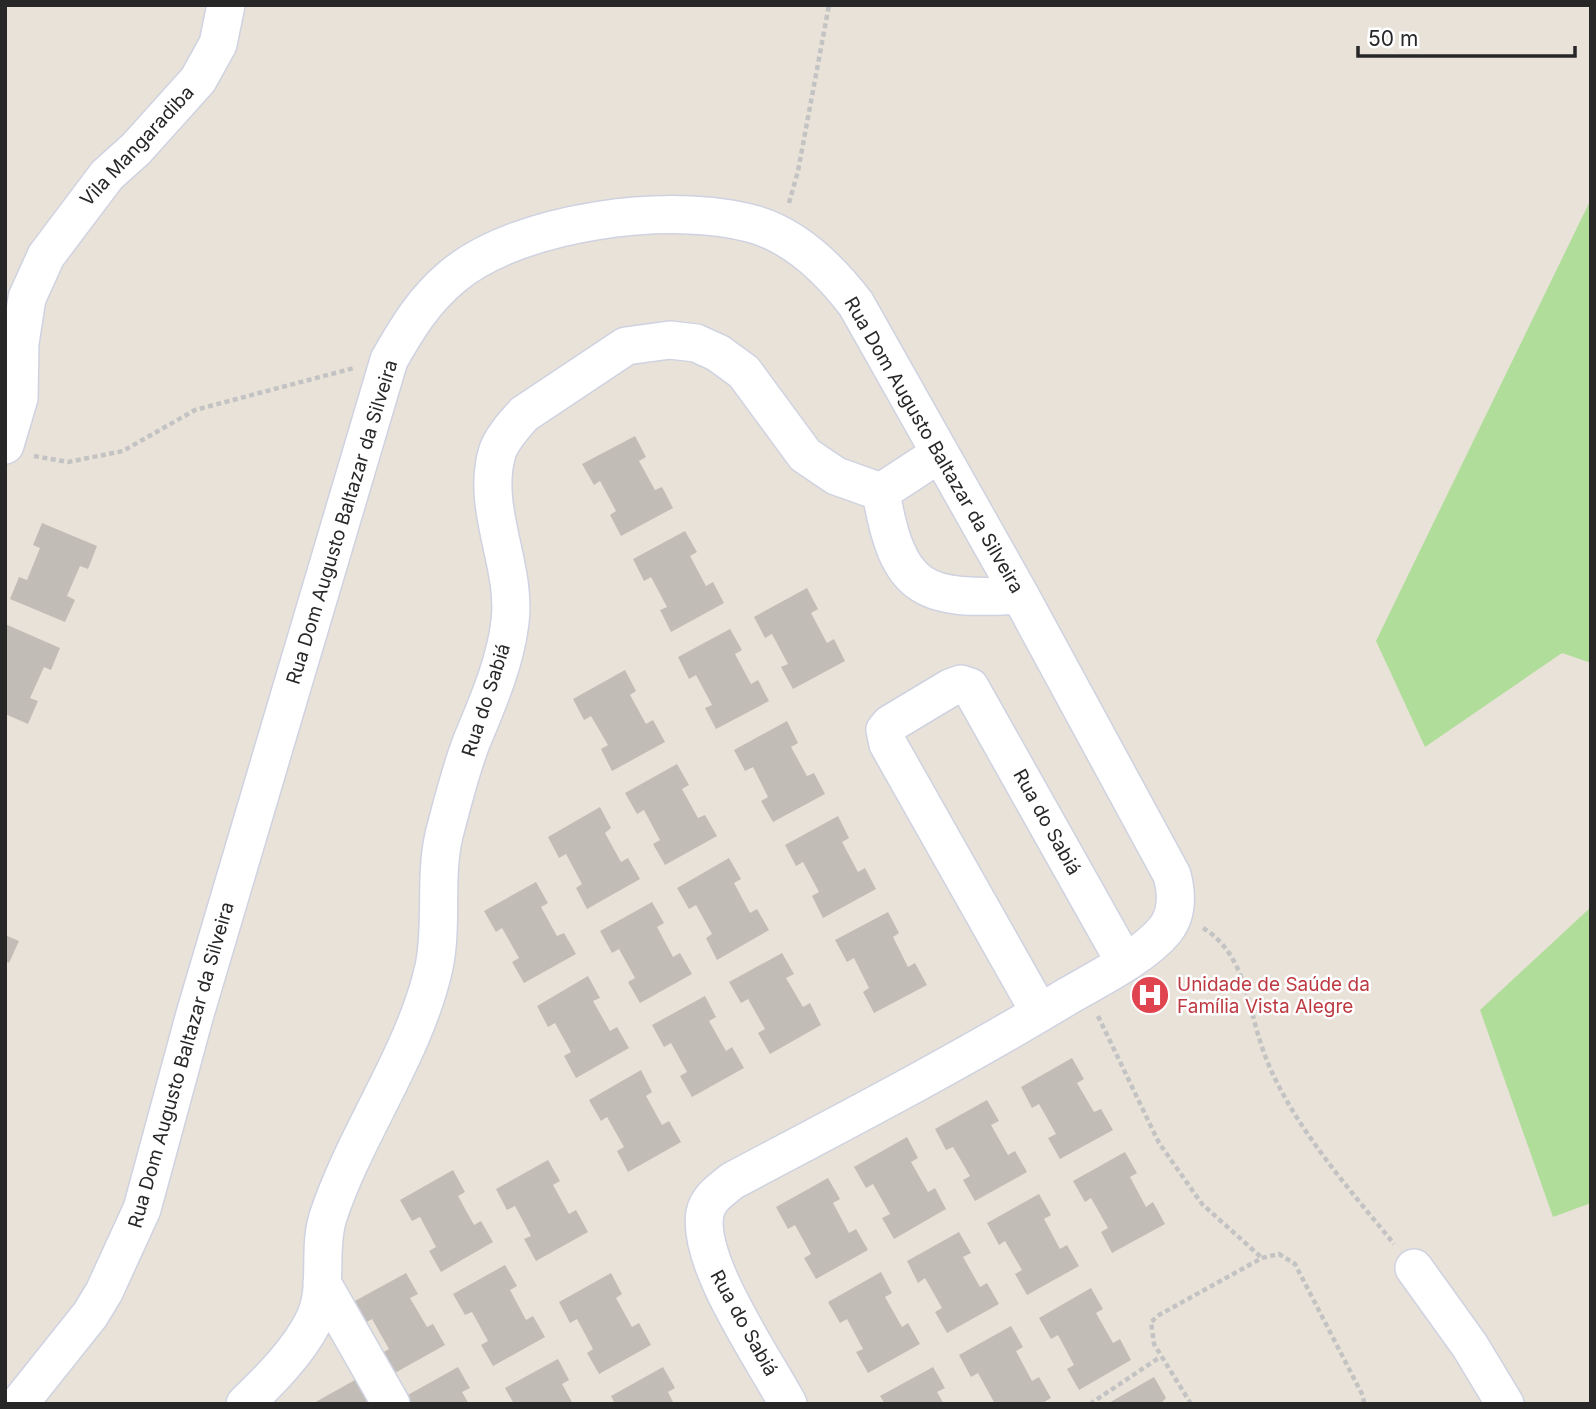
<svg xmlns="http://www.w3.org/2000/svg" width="1596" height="1409" viewBox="0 0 1596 1409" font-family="Inter,sans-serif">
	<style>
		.green { fill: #b0dd99 }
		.building { fill: #c1bcb6 }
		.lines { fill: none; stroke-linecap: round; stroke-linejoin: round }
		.minor-casing { stroke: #cfd2e0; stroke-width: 40 }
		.path { stroke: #c3c3c3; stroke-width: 4.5; stroke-dasharray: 5 3.5; stroke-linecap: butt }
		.minor { stroke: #fff; stroke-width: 37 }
		.labels { text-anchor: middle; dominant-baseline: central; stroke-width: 5; stroke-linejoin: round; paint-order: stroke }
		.street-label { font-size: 19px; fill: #272727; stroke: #fff }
		.health-label { font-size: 19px; fill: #be3a42; stroke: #fff; text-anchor: start }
	</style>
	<rect width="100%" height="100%" fill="#e9e2d9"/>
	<!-- green -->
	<path class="green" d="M 1591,199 L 1591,663 L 1562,653 L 1425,747 L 1376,641 Z
		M 1591,907 L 1591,1203 L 1553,1217 L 1480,1010 Z"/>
	<!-- building -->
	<path class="building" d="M 635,436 L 646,457 L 639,461 L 655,490 L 662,487 L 673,508 L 621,536 L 610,515 L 616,511 L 600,481 L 594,485 L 582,464 Z
		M 42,523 L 97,546 L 88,569 L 80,566 L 67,596 L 75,600 L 65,622 L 10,599 L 19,577 L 27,580 L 40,548 L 33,545 Z
		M 685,531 L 697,552 L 690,556 L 706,586 L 713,582 L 724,603 L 671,632 L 660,610 L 667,607 L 651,577 L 644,581 L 633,559 Z
		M 807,588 L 818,609 L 811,613 L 827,643 L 834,639 L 845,661 L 793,689 L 781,667 L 788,664 L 772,634 L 765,638 L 754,617 Z
		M 5,624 L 60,648 L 51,670 L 44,667 L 30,698 L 38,701 L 28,724 L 5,714 Z
		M 730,629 L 742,650 L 735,654 L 751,684 L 758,680 L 769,701 L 716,729 L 705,708 L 712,705 L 696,675 L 689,679 L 678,657 Z
		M 625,670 L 636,691 L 630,695 L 646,724 L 653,720 L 665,742 L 612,771 L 601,749 L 608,745 L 591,716 L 584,720 L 573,699 Z
		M 787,721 L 798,743 L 791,747 L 807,776 L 814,773 L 825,794 L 773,822 L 761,801 L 768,797 L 753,767 L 745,771 L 734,750 Z
		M 677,764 L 689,785 L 682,789 L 698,818 L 705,815 L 717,836 L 665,865 L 653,844 L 660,840 L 644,810 L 637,814 L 625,793 Z
		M 600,807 L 611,828 L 605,833 L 621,862 L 628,858 L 640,879 L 587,909 L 576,888 L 582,884 L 566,854 L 559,858 L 548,837 Z
		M 838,816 L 849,838 L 842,842 L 858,872 L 865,868 L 876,889 L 823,918 L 812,896 L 819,892 L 803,862 L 796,866 L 785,845 Z
		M 729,858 L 741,879 L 734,883 L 750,913 L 757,909 L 769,930 L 717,960 L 706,938 L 712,934 L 696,905 L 689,909 L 677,888 Z
		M 536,882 L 548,903 L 541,907 L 557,936 L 564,933 L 576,954 L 524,983 L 512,962 L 519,958 L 502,928 L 496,932 L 484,911 Z
		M 652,902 L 664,923 L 657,927 L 673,957 L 680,953 L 692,974 L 640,1003 L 628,982 L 635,978 L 619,949 L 612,953 L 600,931 Z
		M 888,912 L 899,933 L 893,937 L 908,967 L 915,963 L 927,985 L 874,1013 L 863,992 L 869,988 L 854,958 L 847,962 L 835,940 Z
		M 5,935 L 19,941 L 9,963 L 5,961 Z
		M 782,953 L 794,974 L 786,978 L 803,1007 L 810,1003 L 821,1025 L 770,1054 L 758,1033 L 765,1029 L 748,999 L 741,1003 L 729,982 Z
		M 588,976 L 600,998 L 593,1001 L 610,1031 L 617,1027 L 629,1048 L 576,1078 L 564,1056 L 571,1052 L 555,1023 L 548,1027 L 537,1006 Z
		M 705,996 L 716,1017 L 709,1021 L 726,1051 L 732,1047 L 744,1068 L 692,1097 L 680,1076 L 687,1072 L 671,1043 L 664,1047 L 652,1025 Z
		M 1072,1058 L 1084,1079 L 1077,1083 L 1094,1112 L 1101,1109 L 1113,1130 L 1060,1159 L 1048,1138 L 1056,1134 L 1039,1104 L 1032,1108 L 1021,1087 Z
		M 641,1070 L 652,1092 L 646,1096 L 662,1125 L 669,1121 L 681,1142 L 628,1172 L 617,1151 L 624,1147 L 607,1117 L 601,1121 L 589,1100 Z
		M 987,1100 L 999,1121 L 991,1125 L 1008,1155 L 1015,1151 L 1027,1172 L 975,1201 L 963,1180 L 970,1176 L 953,1147 L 946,1150 L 935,1129 Z
		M 907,1137 L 918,1158 L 911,1162 L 928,1192 L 935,1188 L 946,1209 L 894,1239 L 882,1218 L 890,1214 L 873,1184 L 866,1188 L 854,1167 Z
		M 1125,1152 L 1137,1173 L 1130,1177 L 1146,1207 L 1153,1202 L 1165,1224 L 1112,1253 L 1101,1232 L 1108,1228 L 1091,1198 L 1085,1202 L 1073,1181 Z
		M 548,1160 L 560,1181 L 553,1185 L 569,1214 L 576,1210 L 588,1232 L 536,1261 L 524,1239 L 531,1236 L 515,1206 L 507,1210 L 496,1189 Z
		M 453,1170 L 465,1192 L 458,1196 L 474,1225 L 481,1221 L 493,1242 L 441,1272 L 429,1251 L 436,1247 L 420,1217 L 412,1221 L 400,1200 Z
		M 828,1178 L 840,1199 L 833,1203 L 849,1233 L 856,1229 L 868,1250 L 816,1279 L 804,1258 L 811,1254 L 795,1225 L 788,1229 L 776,1207 Z
		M 1039,1194 L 1051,1215 L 1044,1219 L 1060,1249 L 1067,1245 L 1079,1266 L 1027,1295 L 1015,1274 L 1022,1270 L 1005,1241 L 999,1245 L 987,1223 Z
		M 959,1232 L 971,1253 L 963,1257 L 980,1287 L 987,1283 L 999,1304 L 947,1333 L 935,1312 L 942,1308 L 925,1278 L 918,1283 L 907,1261 Z
		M 505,1265 L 517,1286 L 510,1290 L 526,1320 L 533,1316 L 545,1337 L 493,1366 L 481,1345 L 488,1341 L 472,1312 L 465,1315 L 453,1294 Z
		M 881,1272 L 892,1293 L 885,1297 L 902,1327 L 908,1323 L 920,1344 L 868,1373 L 856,1352 L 863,1349 L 847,1319 L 840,1323 L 828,1302 Z
		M 406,1273 L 418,1294 L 410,1298 L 427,1327 L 433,1324 L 445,1345 L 393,1374 L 382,1353 L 389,1349 L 372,1319 L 365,1323 L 353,1302 Z
		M 611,1273 L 622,1294 L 616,1298 L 632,1327 L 639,1323 L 651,1345 L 599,1374 L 587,1353 L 593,1349 L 577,1319 L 570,1323 L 559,1302 Z
		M 1091,1288 L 1103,1309 L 1096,1313 L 1113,1343 L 1120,1339 L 1131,1360 L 1079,1390 L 1067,1369 L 1074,1365 L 1058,1335 L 1051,1339 L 1039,1318 Z
		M 1011,1326 L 1023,1347 L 1016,1351 L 1032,1381 L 1039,1377 L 1051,1398 L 1041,1404 L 995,1404 L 978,1373 L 971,1377 L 959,1355 Z
		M 558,1359 L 569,1380 L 562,1384 L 573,1404 L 514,1404 L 505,1388 Z
		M 458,1367 L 470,1388 L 462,1392 L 469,1404 L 410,1404 L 406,1396 Z
		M 663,1367 L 675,1388 L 668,1392 L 674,1404 L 615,1404 L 611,1396 Z
		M 933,1367 L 945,1388 L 937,1392 L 944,1404 L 885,1404 L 880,1396 Z
		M 362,1376 L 374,1397 L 366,1401 L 368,1404 L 312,1404 Z
		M 1154,1377 L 1166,1398 L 1160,1404 L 1107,1404 Z"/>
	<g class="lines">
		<!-- minor casing -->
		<g class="minor-casing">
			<path id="minor" d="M 5,445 L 19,398 L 20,343 L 27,298 L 46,256 L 107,175 L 136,149 L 198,80 L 218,44 L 226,5
				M 881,492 C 898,592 924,601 1020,595
				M 1040,1013 L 888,744 L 885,730 L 890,724 L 950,688 L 961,684 L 970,687 L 1124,961
				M 1414,1268 L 1470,1346 L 1505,1404
				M 322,1283 L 391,1404
				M 19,1404 L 90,1315 L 104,1292 L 142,1209 L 195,1014 L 389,360 C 407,328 424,300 453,276 C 518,221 672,201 753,224 C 796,236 830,270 856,304 L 1020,595 L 1172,875 C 1177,894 1178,914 1165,930 C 1144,956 1097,979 1068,996 C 959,1062 845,1121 732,1181 C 721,1190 708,1198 705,1213 C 696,1262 764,1359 788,1404
				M 245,1404 C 269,1381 298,1352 313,1322 C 330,1290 317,1251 328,1217 C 355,1134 415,1053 434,967 C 443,924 434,878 444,835 C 452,805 460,772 471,743 C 487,704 505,664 510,622 C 517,566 481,509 497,453 C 501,439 514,425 524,414 L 626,346 L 670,340 L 696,343 L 718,353 L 744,372 L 805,455 L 836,476 L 881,492 L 939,454"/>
		</g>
		<!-- path -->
		<path class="path" d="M 789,203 L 798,171 L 829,5
			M 34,456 L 68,462 L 123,451 L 195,410 L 354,368
			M 1203,928 C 1244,953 1247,1002 1261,1044 C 1284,1116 1347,1186 1394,1244
			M 1098,1016 L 1159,1143 L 1202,1204 L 1262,1258
			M 1090,1404 L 1160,1357
			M 1191,1404 L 1154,1344 L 1151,1322 L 1159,1315 L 1262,1258 L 1279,1254 L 1295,1264 L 1363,1396 L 1364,1404"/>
		<!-- minor -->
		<use href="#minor" class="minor"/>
	</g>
	<!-- icons -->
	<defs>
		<g id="hospital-disc" transform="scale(2.0125)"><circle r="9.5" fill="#e0444e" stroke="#fff"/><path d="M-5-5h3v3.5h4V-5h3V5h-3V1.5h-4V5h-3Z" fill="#fff"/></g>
	</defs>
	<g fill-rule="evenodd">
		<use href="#hospital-disc" x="1150" y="995"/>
	</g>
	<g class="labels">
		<!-- street labels -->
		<g class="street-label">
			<text transform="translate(137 146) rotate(-47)">Vila Mangaradiba</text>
			<text transform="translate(934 445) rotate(60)">Rua Dom Augusto Baltazar da Silveira</text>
			<text transform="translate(342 522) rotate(-73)">Rua Dom Augusto Baltazar da Silveira</text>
			<text transform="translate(486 700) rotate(-72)">Rua do Sabiá</text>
			<text transform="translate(1047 822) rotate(61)">Rua do Sabiá</text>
			<text transform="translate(181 1065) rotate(-74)">Rua Dom Augusto Baltazar da Silveira</text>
			<text transform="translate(744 1323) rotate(61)">Rua do Sabiá</text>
		</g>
		<!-- health labels -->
		<g class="health-label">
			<text x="1177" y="984">Unidade de Saúde da<tspan x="1177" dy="22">Família Vista Alegre</tspan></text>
		</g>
	</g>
	<!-- border -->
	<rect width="1596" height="1409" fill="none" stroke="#272727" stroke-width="14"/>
	<!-- scale -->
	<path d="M1358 46v10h217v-10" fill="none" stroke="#272727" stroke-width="3.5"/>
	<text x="1368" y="46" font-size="21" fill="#272727" stroke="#ffffff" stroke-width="5" paint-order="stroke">50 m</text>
</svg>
